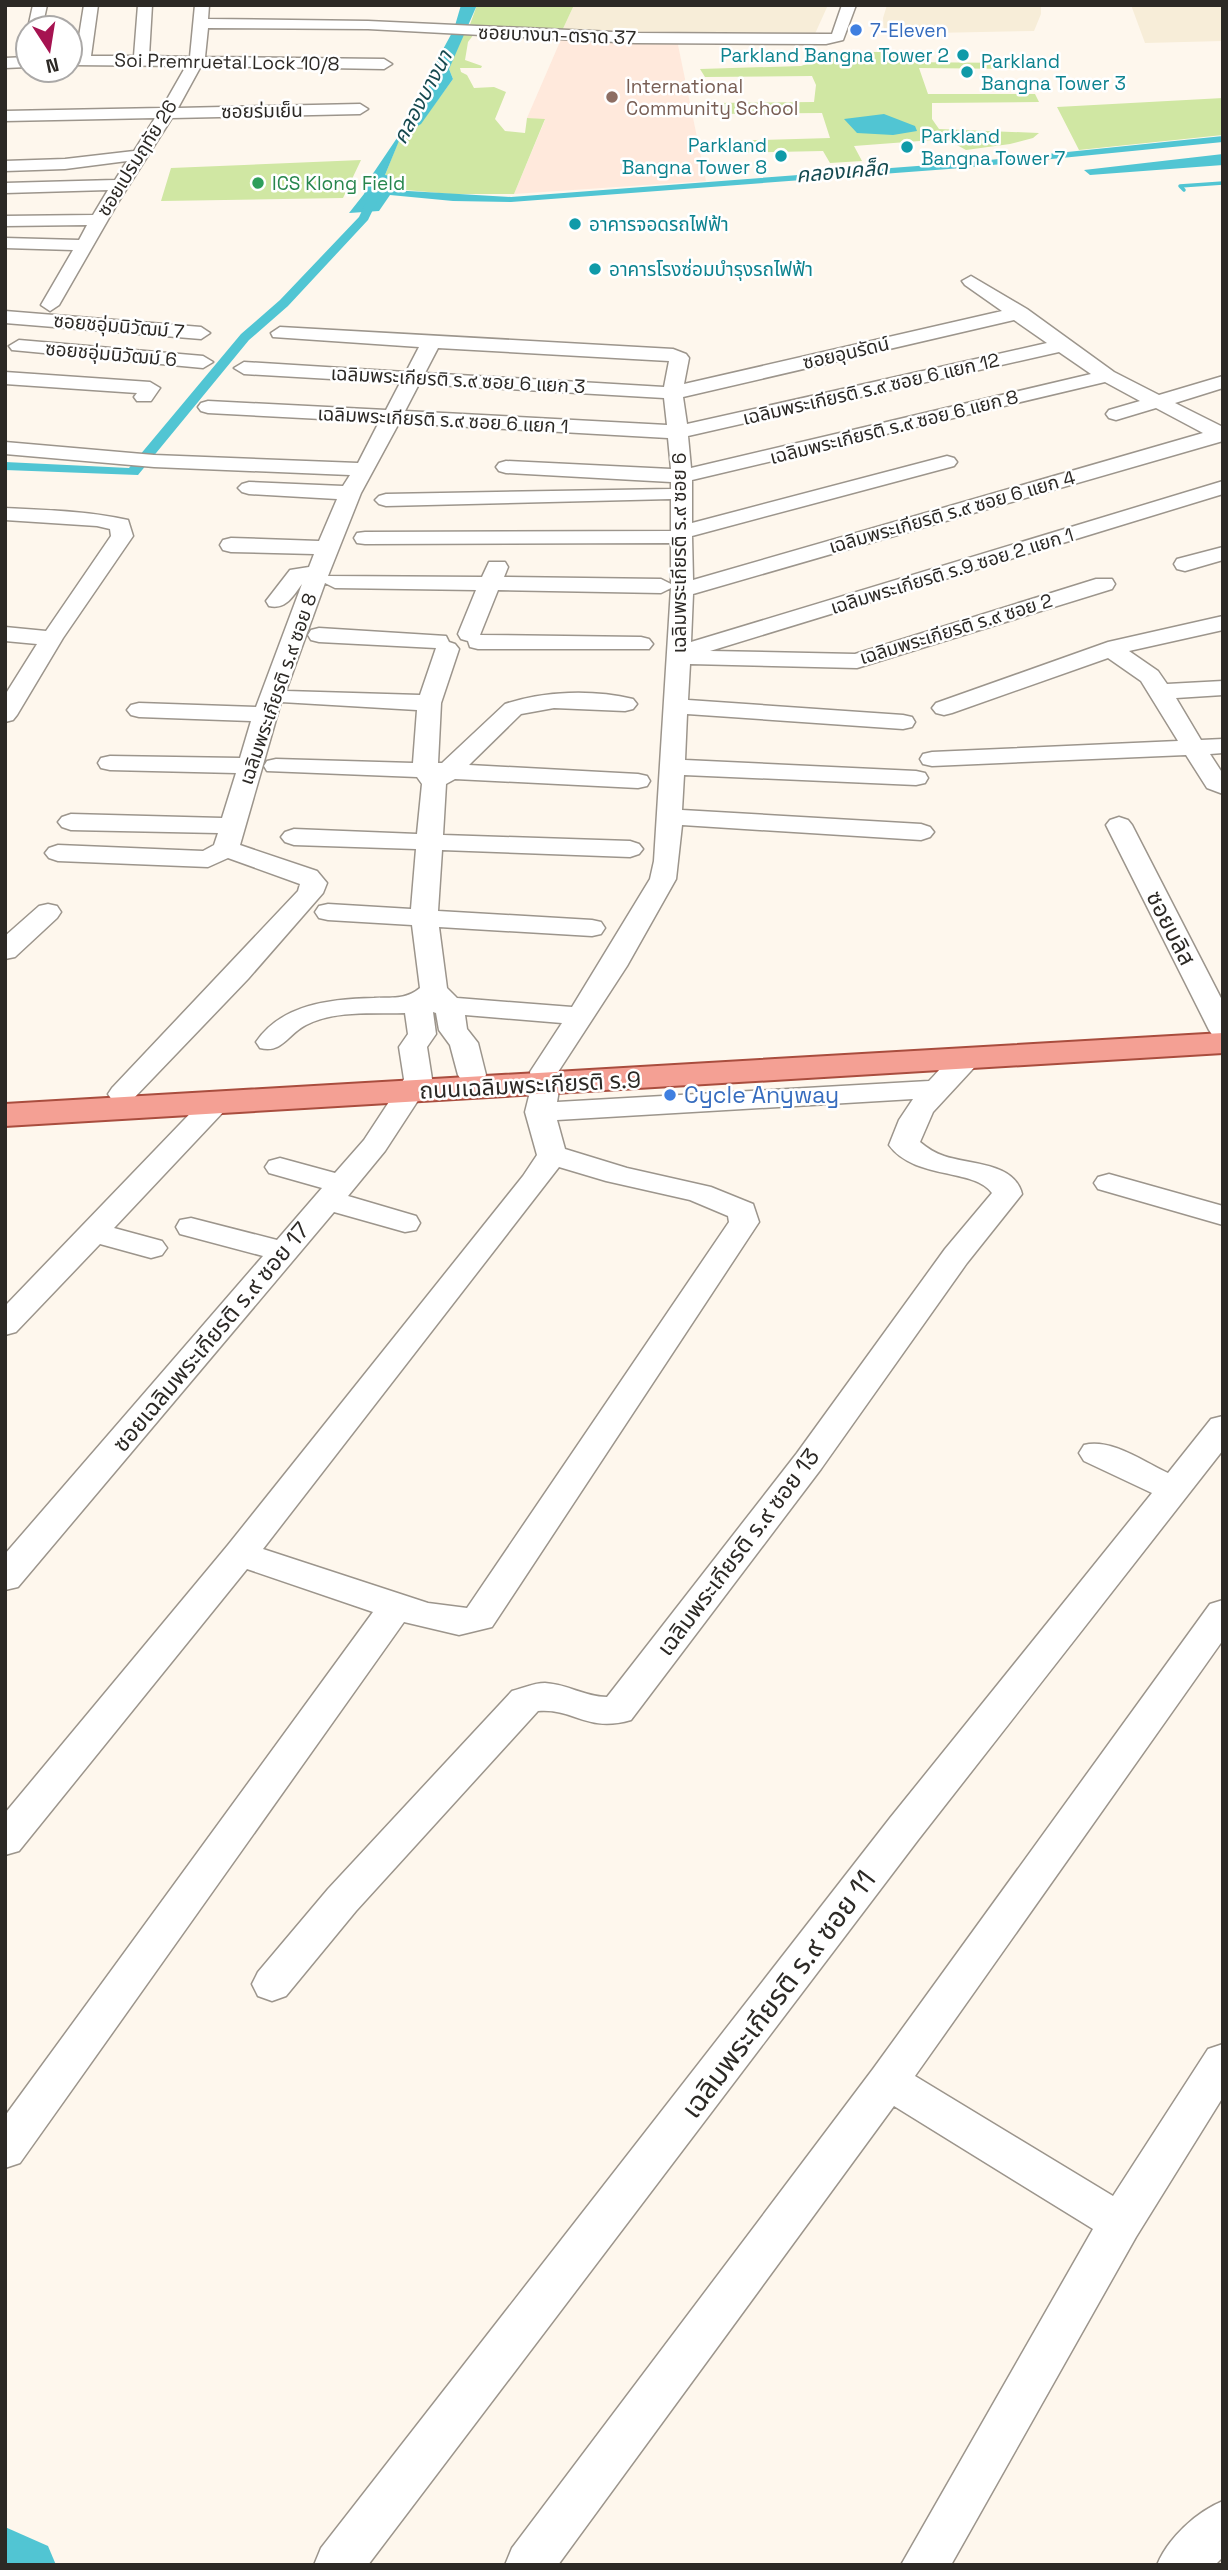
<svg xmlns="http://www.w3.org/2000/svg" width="1228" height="2570" viewBox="0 0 1228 2570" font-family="'Space Grotesk','Noto Sans Thai',sans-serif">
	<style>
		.commercial { fill: #f7edd8 }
		.education { fill: #ffe9dc }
		.green { fill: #d0e7a3 }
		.water { fill: #51c5d3 }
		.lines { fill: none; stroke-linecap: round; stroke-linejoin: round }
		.stream { stroke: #51c5d3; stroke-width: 3.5 }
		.canal { fill: #51c5d3; fill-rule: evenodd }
		.river { fill: #51c5d3; fill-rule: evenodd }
		.minor-casing { stroke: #9c958c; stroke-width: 3 }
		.major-casing { stroke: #a94d3e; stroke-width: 4 }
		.minor { fill: #fff; fill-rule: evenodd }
		.major { fill: #f4a094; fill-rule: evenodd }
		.shop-dot { fill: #3f7fe0; stroke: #fff; stroke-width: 2.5 }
		.culture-dot { fill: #0f9aa8; stroke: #fff; stroke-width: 2.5 }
		.education-dot { fill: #8d6e63; stroke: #fff; stroke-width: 2.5 }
		.leisure-dot { fill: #2e9e5b; stroke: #fff; stroke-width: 2.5 }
		.labels { text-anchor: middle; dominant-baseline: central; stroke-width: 5; stroke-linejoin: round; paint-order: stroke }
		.far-shop-label { font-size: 19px; fill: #366cbe; stroke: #fff; text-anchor: start }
		.far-street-label { font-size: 19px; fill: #2c2925; stroke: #fff }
		.far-culture-label { font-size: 19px; fill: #0d838f; stroke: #fff; text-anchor: start }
		.far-education-label { font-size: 19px; fill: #785e54; stroke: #fff; text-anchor: start }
		.far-leisure-label { font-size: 19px; fill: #27864d; stroke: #fff; text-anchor: start }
		.far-water-label { font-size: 21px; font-style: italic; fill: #15494f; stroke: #fff }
		.street-label { font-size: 23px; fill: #2c2925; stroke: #fff }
		.shop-label { font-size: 23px; fill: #366cbe; stroke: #fff; text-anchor: start }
		.near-street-label { font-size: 28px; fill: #2c2925; stroke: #fff }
	</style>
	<rect width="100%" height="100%" fill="#fef7ed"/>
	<!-- commercial -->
	<path class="commercial" d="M 574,5 L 828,5 L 814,36 L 561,33 Z
		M 887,5 L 1041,5 L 1041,14 L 1034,31 L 884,34 L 883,18 Z
		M 1131,5 L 1223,5 L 1223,41 L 1145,43 Z"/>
	<!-- education -->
	<path class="education" d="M 562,37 L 677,40 L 706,181 L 514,194 L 545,120 L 527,118 Z"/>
	<!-- green -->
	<path class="green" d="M 477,5 L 574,5 L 561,33 L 468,30 Z
		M 462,34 L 474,34 L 468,42 L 465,60 L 482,66 L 481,68 L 460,68 L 461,72 L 467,75 L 474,88 L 494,87 L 506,92 L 495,119 L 505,131 L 525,133 L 527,118 L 545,119 L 514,194 L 450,194 L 395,189 L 393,176 L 385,175 L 401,135 L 421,123 L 453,79 L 449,69 Z
		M 857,52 L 898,52 L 898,62 L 1023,63 L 1024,69 L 919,68 L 928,94 L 1035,94 L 1039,102 L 932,103 L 932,119 L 939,129 L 1039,133 L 1033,138 L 1010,144 L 966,150 L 946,139 L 854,146 L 862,161 L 830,163 L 823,151 L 725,153 L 722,141 L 830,138 L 822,113 L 716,114 L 712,103 L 814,102 L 816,85 L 812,76 L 705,77 L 700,69 L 801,66 L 832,55 Z
		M 1223,98 L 1223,135 L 1079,150 L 1057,107 Z
		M 361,160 L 343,198 L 161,201 L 171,168 Z"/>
	<!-- water -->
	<path class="water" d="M 461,5 L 477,5 L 449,69 L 453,79 L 421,124 L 401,136 L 385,175 L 393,176 L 391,190 L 511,197 L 970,162 L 1223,136 L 1223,142 L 962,168 L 511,202 L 453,201 L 390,195 L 379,211 L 349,213 L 364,194 L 372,175 L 426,95 L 434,66 L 454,29 Z
		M 884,114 L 915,126 L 917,131 L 893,135 L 857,133 L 844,119 Z
		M 1223,154 L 1223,165 L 1090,175 L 1084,170 Z"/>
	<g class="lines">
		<!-- stream -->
		<path class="stream" d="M 1184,190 L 1180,186 L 1223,183"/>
		<!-- canal -->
		<path class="canal" d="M 375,183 L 385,185 L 368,220 L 288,306 L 249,340 L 138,475 L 5,470 L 5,462 L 129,468 L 241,334 L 280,300 L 359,217 Z"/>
		<!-- river -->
		<path class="river" d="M 5,2527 L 48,2546 L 56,2565 L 5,2565 Z"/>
		<!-- minor casing -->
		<g class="minor-casing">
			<path id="minor" d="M 33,5 L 47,5 L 42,28 L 28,28 Z
				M 84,5 L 98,5 L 91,56 L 134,56 L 138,5 L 152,5 L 149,56 L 190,57 L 195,5 L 209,5 L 208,19 L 368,21 L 635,33 L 826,34 L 832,34 L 842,5 L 856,5 L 843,40 L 826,44 L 635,43 L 368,29 L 208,28 L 205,57 L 384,59 L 392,64 L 384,69 L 201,66 L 178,108 L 360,104 L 368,109 L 360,114 L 172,118 L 117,204 L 59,305 L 50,311 L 41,305 L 73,250 L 5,248 L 5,238 L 79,240 L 87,225 L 5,226 L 5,216 L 93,215 L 108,190 L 5,193 L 5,183 L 115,180 L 127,161 L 65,169 L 5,171 L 5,161 L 65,159 L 134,151 L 155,118 L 5,121 L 5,111 L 162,108 L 186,66 L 70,65 L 70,55 L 76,55 Z
				M 28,57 L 28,67 L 5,68 L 5,58 Z
				M 971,276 L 1027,309 L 1114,372 L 1159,395 L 1223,376 L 1223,388 L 1175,403 L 1223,427 L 1223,441 L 693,594 L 691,642 L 1223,481 L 1223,494 L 710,651 L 855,654 L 1096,579 L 1112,579 L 1115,584 L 1112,589 L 857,668 L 690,664 L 688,700 L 903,715 L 912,717 L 915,722 L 912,727 L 903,729 L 687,714 L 685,760 L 916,771 L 925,773 L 928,778 L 925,783 L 916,785 L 684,775 L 682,810 L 921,824 L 930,827 L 934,832 L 930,837 L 921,840 L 682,825 L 676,879 L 627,966 L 558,1072 L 560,1084 L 557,1102 L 929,1081 C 944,1066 956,1047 978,1053 L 982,1059 L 933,1112 L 920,1142 C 927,1148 935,1153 944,1156 C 970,1165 1014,1162 1022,1194 L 967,1263 L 821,1469 L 631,1720 C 587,1733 574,1708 538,1711 L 356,1911 L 286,1996 L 272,2001 L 258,1996 L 252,1984 L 258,1972 L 328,1889 L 512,1691 C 523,1688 534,1683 545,1683 C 567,1684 585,1697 607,1697 L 797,1453 L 945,1249 L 992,1193 C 975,1168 914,1180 889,1145 L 899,1120 L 913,1099 L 557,1120 L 565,1149 L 627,1168 L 711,1187 L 753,1204 L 759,1222 L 492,1627 L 459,1635 L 404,1622 L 20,2163 L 5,2168 L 5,2116 L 373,1612 L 247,1569 L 19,1851 L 5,1855 L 5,1813 L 228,1545 L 523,1176 L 537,1155 L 525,1112 L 532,1084 L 530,1072 L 562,1023 L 465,1015 L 467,1029 L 478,1043 L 486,1075 L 482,1081 L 472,1084 L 462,1081 L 458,1075 L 450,1045 L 439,1030 L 436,1013 L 433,1012 L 436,1034 L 427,1047 L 432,1079 L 385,1151 L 348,1196 L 416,1216 L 420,1223 L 416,1230 L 405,1232 L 334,1212 L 18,1587 L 5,1590 L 5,1554 L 263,1256 L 180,1234 L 176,1227 L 180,1220 L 191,1218 L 277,1240 L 322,1188 L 269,1173 L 265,1167 L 269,1161 L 280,1158 L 335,1173 L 364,1140 L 404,1079 L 399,1047 L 408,1034 L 405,1013 C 373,1014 335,1010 306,1025 C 288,1034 282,1054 260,1048 L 256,1042 C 282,1004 330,999 374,998 C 391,997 406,1000 420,988 L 412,925 L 328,920 L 319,918 L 315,912 L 319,906 L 328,904 L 411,909 L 416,849 L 294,845 L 285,842 L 281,837 L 285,832 L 294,829 L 417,834 L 422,784 L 417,777 L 267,771 L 264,766 L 267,761 L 276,759 L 413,763 L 417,710 L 281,702 L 240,845 L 317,871 L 327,883 L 323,893 L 248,979 L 132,1100 L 122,1103 L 112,1100 L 108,1094 L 112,1088 L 298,891 L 300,884 L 228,858 L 208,867 L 58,861 L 49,858 L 45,853 L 49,848 L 58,845 L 203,851 L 214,845 L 218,833 L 71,830 L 62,827 L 58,822 L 62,817 L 71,814 L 222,818 L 236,773 L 110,770 L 101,768 L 98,763 L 101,758 L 110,756 L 240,758 L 251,721 L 139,717 L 131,715 L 127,710 L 131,705 L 139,703 L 256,707 L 302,584 C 293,596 286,610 269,606 L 266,601 L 290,570 L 309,567 L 314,554 L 231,552 L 223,550 L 220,545 L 223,540 L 231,538 L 319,541 L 337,499 L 249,494 L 242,492 L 238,488 L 242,484 L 249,482 L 343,486 L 350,475 L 154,467 L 5,454 L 5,442 L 154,455 L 358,463 L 379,422 L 208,413 L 201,411 L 198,407 L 201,403 L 208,401 L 386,410 L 400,383 L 244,374 L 234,368 L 244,362 L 406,372 L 419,347 L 273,337 L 271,333 L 280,327 L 673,349 L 686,354 L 689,358 L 684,384 L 1002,311 L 965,285 L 962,281 ZM 1014,320 L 1047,343 L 687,424 L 683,397 ZM 438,348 L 669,361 L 664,387 L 425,373 ZM 1059,352 L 1091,374 L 691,468 L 688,436 ZM 1105,382 L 1140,401 L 1109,410 L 1106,414 L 1109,418 L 1116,420 L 1156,408 L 1203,433 L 693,580 L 692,536 L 954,466 L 957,462 L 954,458 L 947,456 L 692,523 L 692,480 ZM 419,384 L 664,398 L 667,425 L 405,411 ZM 399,423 L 668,438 L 671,469 L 506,461 L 499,463 L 496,467 L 499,471 L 506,473 L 671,482 L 671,489 L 386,494 L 379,496 L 375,500 L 379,504 L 386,506 L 671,499 L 671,531 L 365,532 L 357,533 L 354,538 L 357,543 L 365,544 L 671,543 L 671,584 L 661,579 L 504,577 L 508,567 L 505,562 L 489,562 L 482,577 L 328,576 L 361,493 ZM 325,583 L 335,588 L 476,590 L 458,634 L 461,639 L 468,641 L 470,647 L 478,649 L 649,649 L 653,644 L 649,639 L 641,637 L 480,635 L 498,590 L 661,593 L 671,588 L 654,861 L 650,879 L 572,1007 L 457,998 L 447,988 L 439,927 L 592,936 L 601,934 L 605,928 L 601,922 L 592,920 L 438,911 L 442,850 L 630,857 L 639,854 L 643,849 L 639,844 L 630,841 L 443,835 L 446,784 L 455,779 L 638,788 L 647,786 L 650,781 L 647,776 L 638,774 L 469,765 L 521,714 L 554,708 L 625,711 L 633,709 L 637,704 L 633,699 C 592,689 544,691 505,704 L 442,763 L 438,763 L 441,703 L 459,649 L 455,644 L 449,642 L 446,636 L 319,628 L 311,630 L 308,635 L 311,640 L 319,642 L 436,648 L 420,695 L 286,691 ZM 559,1167 L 606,1181 L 690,1200 L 728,1216 L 729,1222 L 467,1608 L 428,1603 L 263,1549 Z
				M 5,311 L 201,327 L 210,333 L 201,339 L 5,323 Z
				M 19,340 L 203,356 L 213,362 L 203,368 L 12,350 L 9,346 Z
				M 5,372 L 150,382 L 160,388 L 151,401 L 137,401 L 134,397 L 137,393 L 5,384 Z
				M 5,508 C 46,510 88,511 128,520 L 133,536 L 63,638 L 17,715 L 13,720 L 5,722 L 5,695 L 37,644 L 5,641 L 5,627 L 46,631 L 111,536 L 110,529 L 97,526 L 5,520 Z
				M 1223,547 L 1223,560 L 1185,571 L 1177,569 L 1174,564 L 1177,559 Z
				M 1223,616 L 1223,630 L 1129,651 L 1158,671 L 1167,684 L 1223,681 L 1223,695 L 1176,698 L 1201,740 L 1223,739 L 1223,753 L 1210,754 L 1223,774 L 1223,794 L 1207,788 L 1186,755 L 932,766 L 923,764 L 920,759 L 923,754 L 932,752 L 1178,741 L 1141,681 L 1108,658 L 952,713 L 944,715 L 936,713 L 932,708 L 936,703 L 1108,642 Z
				M 1119,817 L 1128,820 L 1132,825 L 1223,1002 L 1223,1038 L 1213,1036 L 1209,1030 L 1106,825 L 1110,820 Z
				M 48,904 L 57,906 L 61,912 L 57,918 L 15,957 L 5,959 L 5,936 L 39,906 Z
				M 216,1094 L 226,1097 L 231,1103 L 226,1109 L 114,1228 L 162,1241 L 167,1248 L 162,1255 L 151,1258 L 100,1244 L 16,1332 L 5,1335 L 5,1306 L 206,1097 Z
				M 1109,1174 L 1223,1206 L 1223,1225 L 1098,1189 L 1094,1183 L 1098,1177 Z
				M 1223,1416 L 1223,1450 L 918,1840 L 368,2565 L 314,2565 L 321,2548 L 890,1818 L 1152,1493 L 1084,1461 L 1079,1453 L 1084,1445 C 1111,1438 1144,1462 1168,1473 L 1211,1419 Z
				M 1223,1600 L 1223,1640 L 915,2076 L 1113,2196 L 1208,2049 L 1223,2044 L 1223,2097 L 1136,2237 L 951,2565 L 901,2565 L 1093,2229 L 894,2106 L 558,2565 L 505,2565 L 512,2548 L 873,2069 L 1210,1604 Z
				M 1223,2501 L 1223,2557 L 1215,2565 L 1157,2565 C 1168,2538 1196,2512 1223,2501 Z"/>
		</g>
		<!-- major casing -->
		<g class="major-casing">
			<path id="major" d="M 1223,1033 L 1223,1053 L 5,1126 L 5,1104 Z"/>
		</g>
		<!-- minor -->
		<use href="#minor" class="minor"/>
		<!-- major -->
		<use href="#major" class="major"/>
	</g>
	<!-- markers -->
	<g class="shop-dot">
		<circle cx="856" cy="30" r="7"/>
		<circle cx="670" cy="1095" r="7"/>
	</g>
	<g class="culture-dot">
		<circle cx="963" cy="55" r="7"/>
		<circle cx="967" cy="72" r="7"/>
		<circle cx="907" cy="147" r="7"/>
		<circle cx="781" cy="156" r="7"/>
		<circle cx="575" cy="224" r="7"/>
		<circle cx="595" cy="269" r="7"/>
	</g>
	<circle class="education-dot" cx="612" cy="97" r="7"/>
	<circle class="leisure-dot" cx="258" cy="183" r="7"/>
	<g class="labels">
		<!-- far-shop labels -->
		<g class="far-shop-label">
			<text x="870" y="30">7-Eleven</text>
		</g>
		<!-- far-street labels -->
		<g class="far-street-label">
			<text transform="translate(557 35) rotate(2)">ซอยบางนา-ตราด 37</text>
			<text transform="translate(227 62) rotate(1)">Soi Premruetal Lock 10/8</text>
			<text transform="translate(262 111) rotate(-1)">ซอยร่มเย็น</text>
			<text transform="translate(137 158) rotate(-58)">ซอยเปรมฤทัย 26</text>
			<text transform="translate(119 326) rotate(5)">ซอยชอุ่มนิวัฒม์ 7</text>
			<text transform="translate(846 353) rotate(-13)">ซอยอุนรัดน์</text>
			<text transform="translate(111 354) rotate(5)">ซอยชอุ่มนิวัฒม์ 6</text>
			<text transform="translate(458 380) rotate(3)">เฉลิมพระเกียรติ ร.๙ ซอย 6 แยก 3</text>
			<text transform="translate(871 389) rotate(-13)">เฉลิมพระเกียรติ ร.๙ ซอย 6 แยก 12</text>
			<text transform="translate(443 420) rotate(3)">เฉลิมพระเกียรติ ร.๙ ซอย 6 แยก 1</text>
			<text transform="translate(894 427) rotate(-14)">เฉลิมพระเกียรติ ร.๙ ซอย 6 แยก 8</text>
			<text transform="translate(952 512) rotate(-16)">เฉลิมพระเกียรติ ร.๙ ซอย 6 แยก 4</text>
			<text transform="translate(679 553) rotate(-90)">เฉลิมพระเกียรติ ร.๙ ซอย 6</text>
			<text transform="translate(952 571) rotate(-17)">เฉลิมพระเกียรติ ร.9 ซอย 2 แยก 1</text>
			<text transform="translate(956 629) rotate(-17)">เฉลิมพระเกียรติ ร.๙ ซอย 2</text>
			<text transform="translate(278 689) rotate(-71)">เฉลิมพระเกียรติ ร.๙ ซอย 8</text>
		</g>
		<!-- far-culture labels -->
		<g class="far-culture-label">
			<text x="949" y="55" text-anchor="end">Parkland Bangna Tower 2</text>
			<text x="981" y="61">Parkland<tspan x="981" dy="22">Bangna Tower 3</tspan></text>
			<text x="921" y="136">Parkland<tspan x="921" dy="22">Bangna Tower 7</tspan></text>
			<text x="767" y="145" text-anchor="end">Parkland<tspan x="767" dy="22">Bangna Tower 8</tspan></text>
			<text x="589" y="224">อาคารจอดรถไฟฟ้า</text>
			<text x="609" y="269">อาคารโรงซ่อมบำรุงรถไฟฟ้า</text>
		</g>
		<!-- far-education labels -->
		<g class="far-education-label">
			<text x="626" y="86">International<tspan x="626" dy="22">Community School</tspan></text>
		</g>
		<!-- far-leisure labels -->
		<g class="far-leisure-label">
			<text x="272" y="183">ICS Klong Field</text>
		</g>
		<!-- far-water labels -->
		<g class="far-water-label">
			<text transform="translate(422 97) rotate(-62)">คลองบางนา</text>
			<text transform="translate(842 171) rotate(-5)">คลองเคล็ด</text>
		</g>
		<!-- street labels -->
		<g class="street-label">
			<text transform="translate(1171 928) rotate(63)">ซอยบลิส</text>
			<text transform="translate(530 1085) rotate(-3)">ถนนเฉลิมพระเกียรติ ร.9</text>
			<text transform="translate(211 1337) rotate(-50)">ซอยเฉลิมพระเกียรติ ร.๙ ซอย 17</text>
			<text transform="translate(738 1552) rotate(-53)">เฉลิมพระเกียรติ ร.๙ ซอย 13</text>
		</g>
		<!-- shop labels -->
		<g class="shop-label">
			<text x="684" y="1095">Cycle Anyway</text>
		</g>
		<!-- near-street labels -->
		<g class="near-street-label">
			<text transform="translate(778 1994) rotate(-53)">เฉลิมพระเกียรติ ร.๙ ซอย 11</text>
		</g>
	</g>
	<!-- border -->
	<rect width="1228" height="2570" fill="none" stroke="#2c2925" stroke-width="14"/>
	<!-- north arrow -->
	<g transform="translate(49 49) rotate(168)"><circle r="33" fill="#ffffff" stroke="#aba9a8" stroke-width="2"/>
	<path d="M0-5L12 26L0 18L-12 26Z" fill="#a61351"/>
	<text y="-10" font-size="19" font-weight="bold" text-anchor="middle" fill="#2c2925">N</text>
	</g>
</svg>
